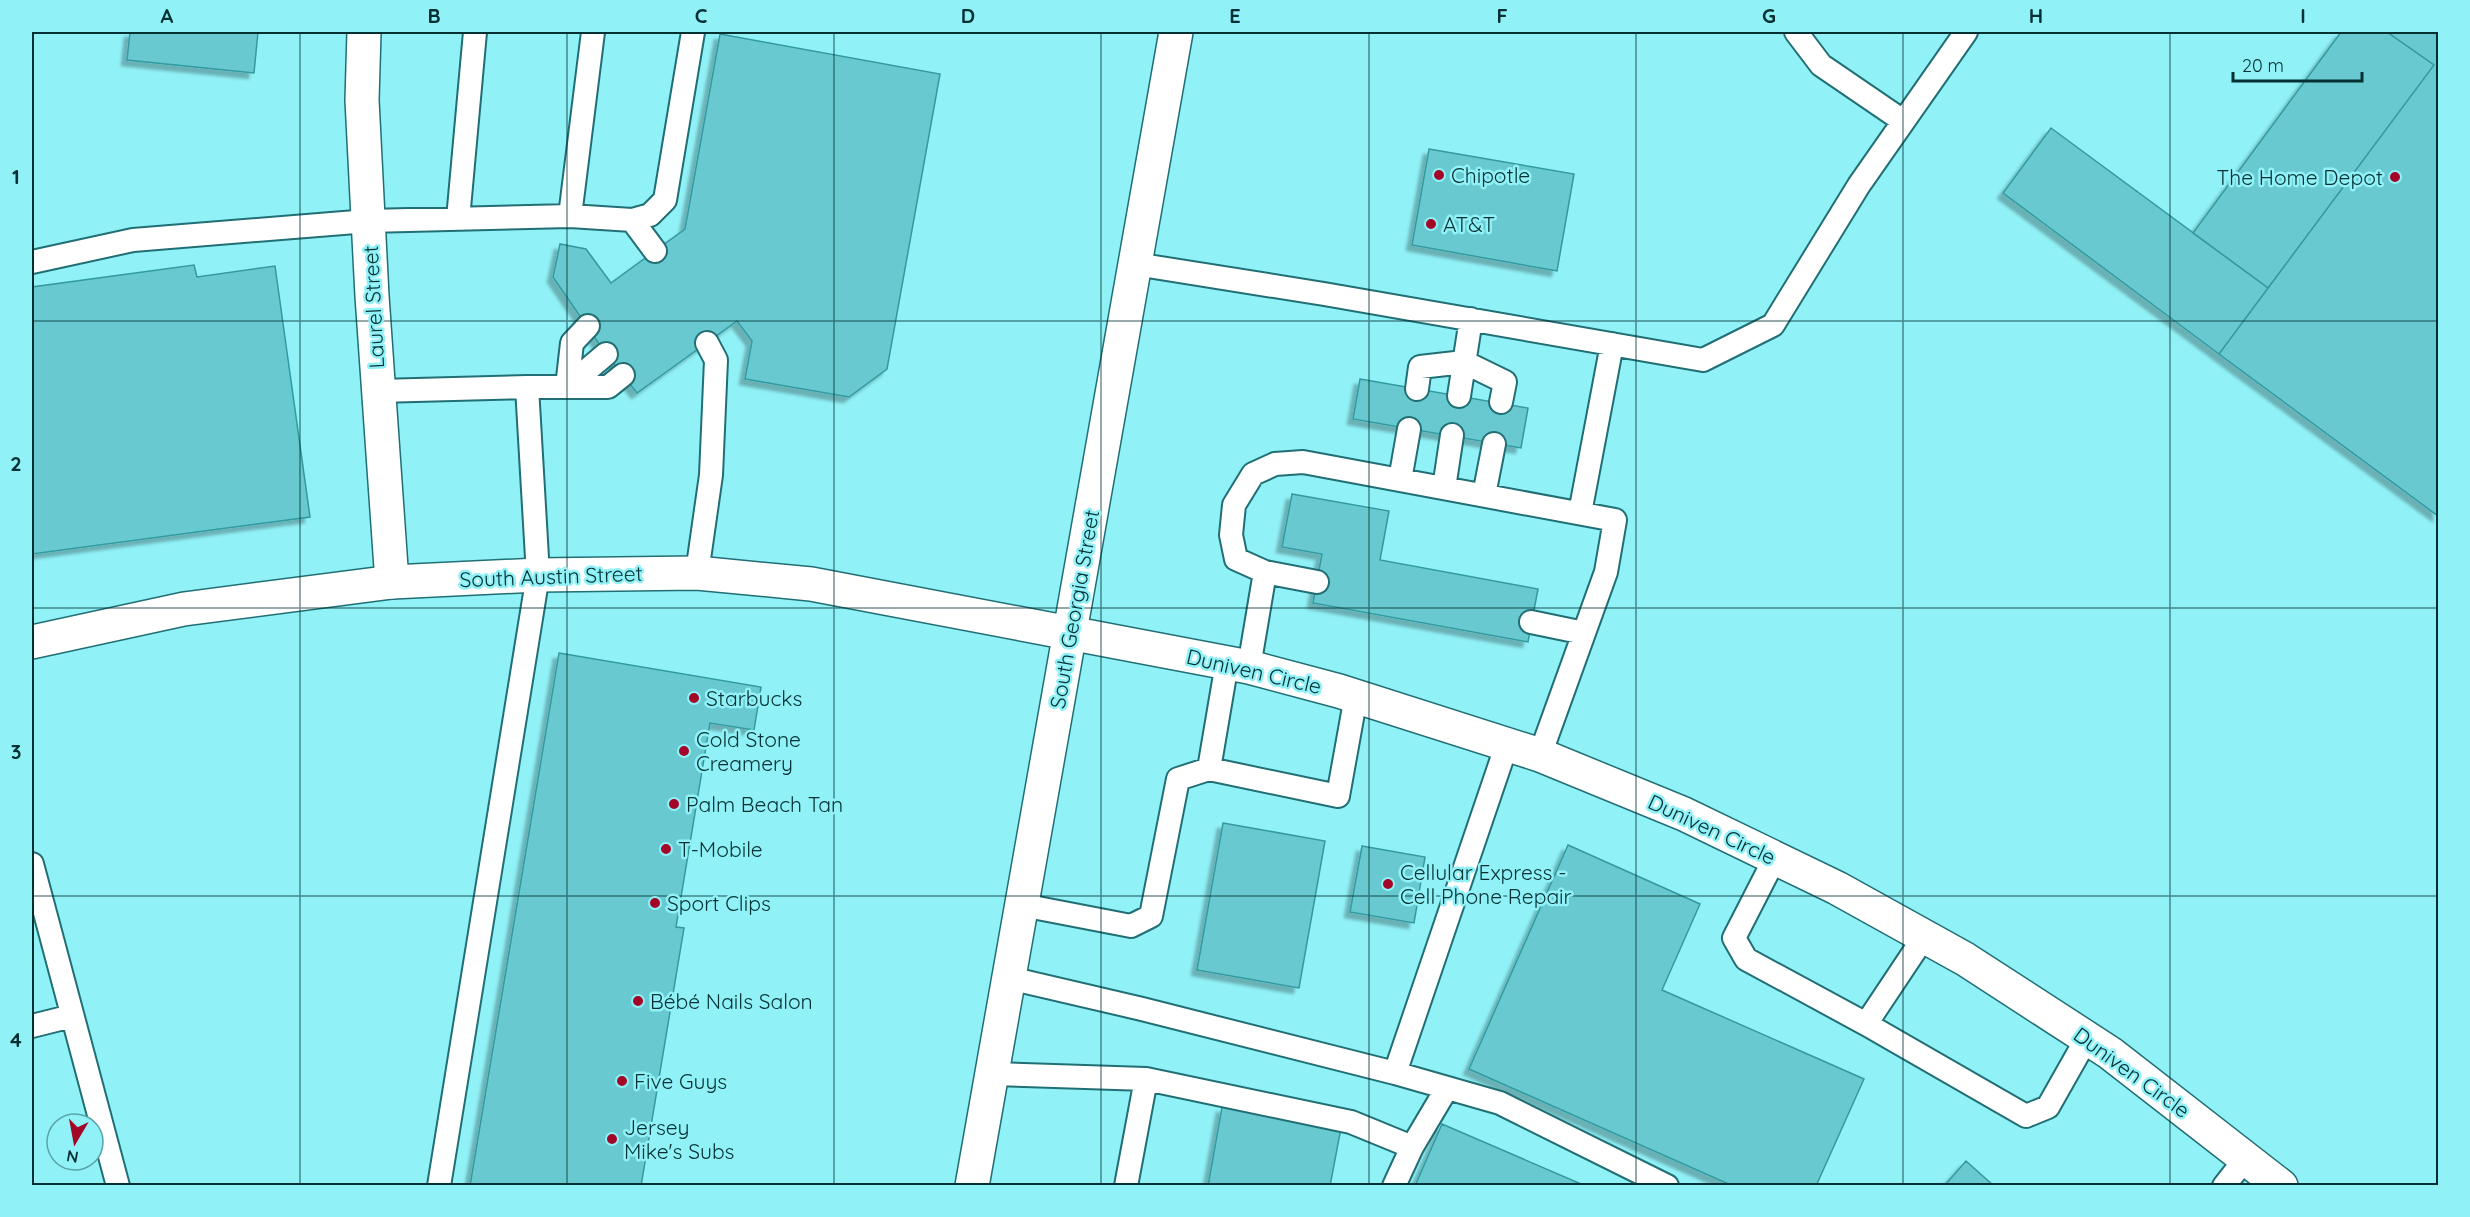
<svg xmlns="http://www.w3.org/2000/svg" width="2470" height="1217" viewBox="0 0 2470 1217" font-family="Quicksand,sans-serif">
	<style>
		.building { fill: #68cad0; stroke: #339aa0; stroke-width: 1.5; filter: url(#shadow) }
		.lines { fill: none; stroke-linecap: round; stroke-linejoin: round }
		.lane-casing { stroke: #216f74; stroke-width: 26 }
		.street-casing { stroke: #216f74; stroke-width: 36 }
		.secondary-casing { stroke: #216f74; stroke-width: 36 }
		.lane { stroke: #fff; stroke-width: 22 }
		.street { stroke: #fff; stroke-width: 33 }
		.secondary { stroke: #fff; stroke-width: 33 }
		.grid { fill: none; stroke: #033032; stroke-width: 1.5; stroke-opacity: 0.55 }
		.poi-dot { fill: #a30627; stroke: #90f1f7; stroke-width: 2 }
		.labels { text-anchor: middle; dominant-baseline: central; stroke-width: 5; stroke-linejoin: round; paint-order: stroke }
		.poi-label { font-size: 21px; fill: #033032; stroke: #90f1f7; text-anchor: start }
		.street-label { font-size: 21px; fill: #033032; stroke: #90f1f7 }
		.neatline { fill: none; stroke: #033032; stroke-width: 2 }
		.grid-label { font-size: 20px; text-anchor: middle; font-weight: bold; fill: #033032 }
	</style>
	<defs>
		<filter id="shadow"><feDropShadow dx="-5.5" dy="5.5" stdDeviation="1.5" flood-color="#0004"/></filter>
	</defs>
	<rect width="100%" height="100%" fill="#90f1f7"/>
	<!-- building -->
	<path class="building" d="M 130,32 L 258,32 L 254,73 L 127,60 Z
		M 2341,32 L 2387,32 L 2434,65 L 2268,288 L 2193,233 Z
		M 2387,32 L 2438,32 L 2438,516 L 2219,354 L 2434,65 Z
		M 720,34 L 940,74 L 887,369 L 849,397 L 745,379 L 752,341 L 737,321 L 637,393 L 606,354 L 553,277 L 560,244 L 586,249 L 611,283 L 685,229 Z
		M 2051,128 L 2268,288 L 2219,354 L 2003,193 Z
		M 1429,149 L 1574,174 L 1557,271 L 1412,245 Z
		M 194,265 L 197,277 L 275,266 L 310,517 L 32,554 L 32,287 Z
		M 1360,379 L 1528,408 L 1521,448 L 1353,419 Z
		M 1292,494 L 1389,511 L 1380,560 L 1538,589 L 1528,642 L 1313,603 L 1322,554 L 1282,547 Z
		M 559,653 L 761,687 L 754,730 L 710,723 L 676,927 L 684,928 L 641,1186 L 470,1186 Z
		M 1223,823 L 1325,841 L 1299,988 L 1197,970 Z
		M 1568,845 L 1700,904 L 1662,990 L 1864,1079 L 1816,1186 L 1733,1186 L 1469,1069 Z
		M 1362,846 L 1425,857 L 1414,923 L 1350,912 Z
		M 1222,1107 L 1341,1128 L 1330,1186 L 1208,1186 Z
		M 1442,1124 L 1581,1184 L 1415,1186 Z
		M 1966,1161 L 1994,1186 L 1944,1186 Z"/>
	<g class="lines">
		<!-- lane casing -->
		<g class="lane-casing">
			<path id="lane" d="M 1796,32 L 1821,65 L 1903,121
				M 570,216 L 593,32
				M 458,219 L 475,32
				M 632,220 L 655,251
				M 32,262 L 133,240 L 368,221 L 570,216 L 632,220 L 650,215 L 665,200 L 693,32
				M 1135,264 L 1324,294 L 1703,360 L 1773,325 L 1859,185 L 1966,32
				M 527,387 L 608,387 L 623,375
				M 567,387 L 572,343 L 588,326
				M 567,387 L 606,354
				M 1417,389 L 1420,367 L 1464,362 L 1505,382 L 1501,402
				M 378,391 L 527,387 L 538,575 L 439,1186
				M 1459,396 L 1471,319
				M 1400,480 L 1409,429
				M 1444,488 L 1452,435
				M 1484,495 L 1494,444
				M 1580,513 L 1612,344
				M 697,573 L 711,475 L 716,360 L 707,343
				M 1317,582 L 1265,572 L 1236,559 L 1231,535 L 1234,505 L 1253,474 L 1275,464 L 1303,462 L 1615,520 L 1606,572 L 1540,755
				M 1531,622 L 1584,633
				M 1227,663 L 1209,769 L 1338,796 L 1356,696
				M 1249,667 L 1265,572
				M 1775,858 L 1734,938 L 1746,959 L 1866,1024
				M 32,864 L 118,1186
				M 1022,905 L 1131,926 L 1151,916 L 1178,779 L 1209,769
				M 1924,937 L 1866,1024 L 2026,1116 L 2048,1107 L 2087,1038
				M 1009,978 L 1142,1009 L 1395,1073 L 1500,1103 L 1667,1186
				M 32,1026 L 72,1016
				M 1395,1073 L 1507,744
				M 992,1074 L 1146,1079 L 1126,1186
				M 1146,1079 L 1351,1122 L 1412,1147
				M 1394,1186 L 1412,1147 L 1447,1088
				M 2224,1186 L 2246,1158"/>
		</g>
		<!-- street casing -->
		<g class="street-casing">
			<path id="street" d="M 364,32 L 362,100 L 372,296 L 392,582"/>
		</g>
		<!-- secondary casing -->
		<g class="secondary-casing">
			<path id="secondary" d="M 32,642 L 184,609 L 392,582 L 538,575 L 697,573 L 811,584 L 1249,667 L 1339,691 L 1540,755 L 1684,814 L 1837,888 L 1965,959 L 2110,1053 L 2281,1186
				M 972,1186 L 1176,32"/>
		</g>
		<!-- lane -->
		<use href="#lane" class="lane"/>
		<!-- street -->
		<use href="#street" class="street"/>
		<!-- secondary -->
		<use href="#secondary" class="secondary"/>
	</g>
	<!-- grid -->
	<path class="grid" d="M 300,32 L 300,1186M 567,32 L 567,1186M 834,32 L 834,1186M 1101,32 L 1101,1186M 1369,32 L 1369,1186M 1636,32 L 1636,1186M 1903,32 L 1903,1186M 2170,32 L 2170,1186M 32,321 L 2438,321M 32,608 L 2438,608M 32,896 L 2438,896"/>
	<!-- markers -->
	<g class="poi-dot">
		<circle cx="1439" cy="175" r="6"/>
		<circle cx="2395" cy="177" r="6"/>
		<circle cx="1431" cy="224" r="6"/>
		<circle cx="694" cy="698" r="6"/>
		<circle cx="684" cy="751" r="6"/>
		<circle cx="674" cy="804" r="6"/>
		<circle cx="666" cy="849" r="6"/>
		<circle cx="1388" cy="884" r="6"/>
		<circle cx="655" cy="903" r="6"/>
		<circle cx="638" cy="1001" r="6"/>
		<circle cx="622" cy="1081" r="6"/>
		<circle cx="612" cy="1139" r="6"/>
	</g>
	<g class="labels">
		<!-- poi labels -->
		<g class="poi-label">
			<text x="1451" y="175">Chipotle</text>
			<text x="2383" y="177" text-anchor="end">The Home Depot</text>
			<text x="1443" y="224">AT&amp;T</text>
			<text x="706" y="698">Starbucks</text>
			<text x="696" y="739">Cold Stone<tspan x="696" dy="24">Creamery</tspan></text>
			<text x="686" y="804">Palm Beach Tan</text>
			<text x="678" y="849">T-Mobile</text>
			<text x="1400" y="872">Cellular Express -<tspan x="1400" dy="24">Cell Phone Repair</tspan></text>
			<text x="667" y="903">Sport Clips</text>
			<text x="650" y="1001">Bébé Nails Salon</text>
			<text x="634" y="1081">Five Guys</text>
			<text x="624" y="1127">Jersey<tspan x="624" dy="24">Mike's Subs</tspan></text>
		</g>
		<!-- street labels -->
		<g class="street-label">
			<text transform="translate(373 307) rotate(-93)">Laurel Street</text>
			<text transform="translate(551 576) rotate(-2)">South Austin Street</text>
			<text transform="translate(1074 609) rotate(-80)">South Georgia Street</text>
			<text transform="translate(1254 671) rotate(13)">Duniven Circle</text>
			<text transform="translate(1712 829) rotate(25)">Duniven Circle</text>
			<text transform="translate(2132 1072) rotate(36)">Duniven Circle</text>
		</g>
	</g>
	<!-- border -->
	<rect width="2470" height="1217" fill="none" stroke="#90f1f7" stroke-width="66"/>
	<!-- north arrow -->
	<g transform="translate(75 1142) rotate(190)"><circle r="28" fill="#90f1f7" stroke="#58a4a8" stroke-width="1.5"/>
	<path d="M0-4.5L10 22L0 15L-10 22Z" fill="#a30627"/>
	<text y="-9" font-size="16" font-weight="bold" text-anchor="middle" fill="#033032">N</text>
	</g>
	<!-- scale -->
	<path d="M2233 72v9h129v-9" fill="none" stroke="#033032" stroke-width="3"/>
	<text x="2242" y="72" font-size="18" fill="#033032" stroke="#90f1f7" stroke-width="4.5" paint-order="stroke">20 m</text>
	<rect x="33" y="33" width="2404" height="1151" class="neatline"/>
	<g class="grid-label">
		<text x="167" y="23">A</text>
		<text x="434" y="23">B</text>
		<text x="701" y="23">C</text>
		<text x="968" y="23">D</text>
		<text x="1235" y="23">E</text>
		<text x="1502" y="23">F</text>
		<text x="1769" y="23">G</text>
		<text x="2036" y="23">H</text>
		<text x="2303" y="23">I</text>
		<text x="16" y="184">1</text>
		<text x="16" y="471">2</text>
		<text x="16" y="759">3</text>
		<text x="16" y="1047">4</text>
	</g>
</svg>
